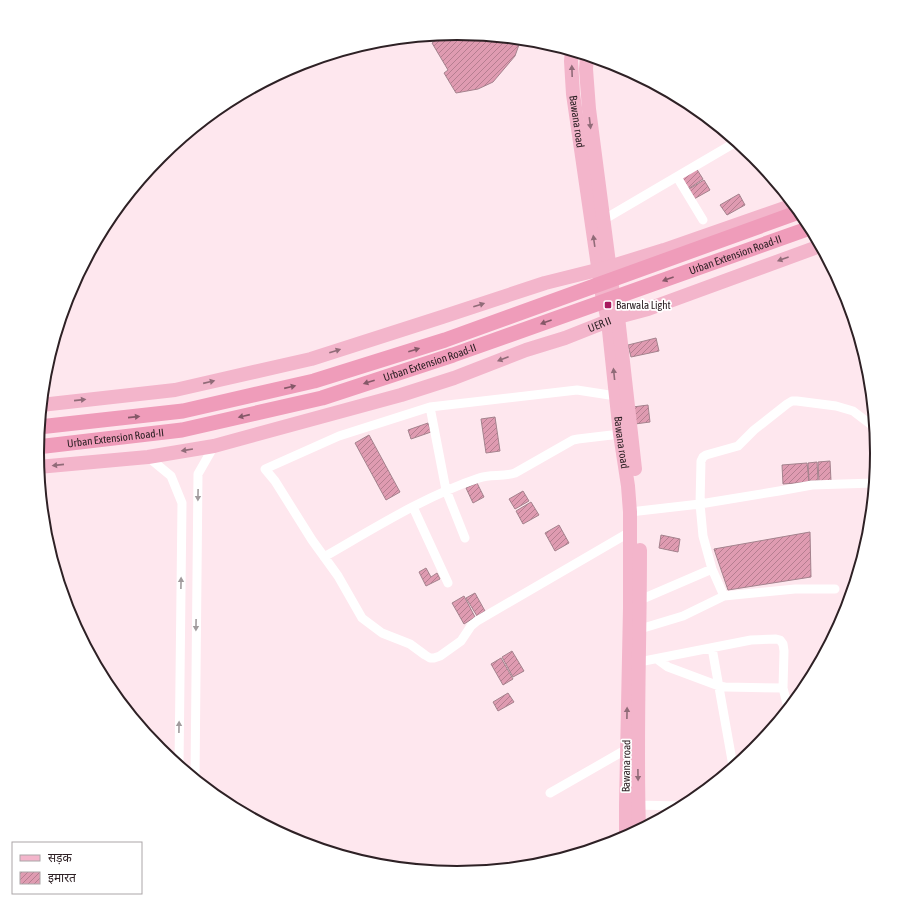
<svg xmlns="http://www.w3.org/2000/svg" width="913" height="906" viewBox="0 0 913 906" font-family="'Asap Condensed','Noto Sans Devanagari',sans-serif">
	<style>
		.building { fill: url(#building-hatch); stroke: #a4828d }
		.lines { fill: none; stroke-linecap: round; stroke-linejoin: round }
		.minor { stroke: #fff; stroke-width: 9 }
		.primary { stroke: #f3b5cb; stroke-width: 14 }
		.trunk { stroke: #ef9cba; stroke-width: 15 }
		.oneway { fill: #906b78 }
		.oneway2 { fill: #855868 }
		.oneway3 { fill: #a19b9d }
		.poi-dot { fill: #a61a5e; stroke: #fff; stroke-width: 1.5 }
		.labels { text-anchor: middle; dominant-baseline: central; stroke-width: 3.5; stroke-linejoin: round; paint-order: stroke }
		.street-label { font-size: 11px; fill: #2e2125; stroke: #fff }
		.poi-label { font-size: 11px; fill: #2e2125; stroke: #fff; text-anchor: start }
		.rim { fill: none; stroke: #2e2125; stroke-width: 2 }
	</style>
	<defs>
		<pattern id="building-hatch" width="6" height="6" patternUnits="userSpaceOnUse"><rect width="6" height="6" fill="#df9bb1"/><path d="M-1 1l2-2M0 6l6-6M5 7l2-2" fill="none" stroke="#b57e90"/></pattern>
	</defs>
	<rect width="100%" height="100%" fill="#fee7ee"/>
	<!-- building -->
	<path class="building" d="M 457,33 L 521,39 L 515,56 L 493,82 L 478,89 L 456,93 L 444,73 L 448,70 L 432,43 L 436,40 L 433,35 Z
		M 696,168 L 703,179 L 688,189 L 681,177 Z
		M 704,180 L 710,190 L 694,199 L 689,189 Z
		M 739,194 L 745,205 L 727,215 L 720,205 Z
		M 656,338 L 659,351 L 631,357 L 628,345 Z
		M 648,405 L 650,422 L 635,424 L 633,407 Z
		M 495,417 L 500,451 L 486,453 L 481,419 Z
		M 428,423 L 431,432 L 411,439 L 408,430 Z
		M 369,435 L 400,492 L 386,500 L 355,443 Z
		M 830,461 L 831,481 L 819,482 L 818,462 Z
		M 817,462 L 818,481 L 809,481 L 808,463 Z
		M 807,463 L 809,482 L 783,484 L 782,465 Z
		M 477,483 L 484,497 L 473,503 L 466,488 Z
		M 523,491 L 529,501 L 515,509 L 509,499 Z
		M 531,502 L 539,515 L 523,524 L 516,511 Z
		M 559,525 L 569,543 L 555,551 L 545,533 Z
		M 810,532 L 811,577 L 728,590 L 714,549 Z
		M 661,535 L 680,539 L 678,552 L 659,548 Z
		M 426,568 L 431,577 L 437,573 L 440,579 L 426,586 L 419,572 Z
		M 475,593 L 485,611 L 477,616 L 466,598 Z
		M 464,596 L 475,617 L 464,624 L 452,603 Z
		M 512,651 L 524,671 L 513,677 L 502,657 Z
		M 501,658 L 513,679 L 503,685 L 491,664 Z
		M 508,693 L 514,702 L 498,711 L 493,702 Z"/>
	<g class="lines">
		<!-- minor -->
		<path class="minor" d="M 765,170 L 770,179
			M 677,177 L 703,220
			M 603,220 L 736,142
			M 616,396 L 577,390 L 430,407 L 339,436 L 265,469 L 275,481 L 312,540 L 338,576 L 362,618 L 382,633 L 410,644 L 425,655 L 430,658 L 434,658 L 440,656 L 461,641 L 471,626 L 477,621 L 630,532
			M 430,407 L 446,490 L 465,538
			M 148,457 L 171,476 L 182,503 L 179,766
			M 413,507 L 448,583
			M 630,512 L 700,504 L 779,491 L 812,485 L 874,483
			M 324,557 C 373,529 425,496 479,478 C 490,474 503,477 515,473 L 573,440 L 578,439 L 620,434
			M 724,596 L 712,569 L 703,536 L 700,504 L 701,461 L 703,457 L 706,455 L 738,446 L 754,430 L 787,404 L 792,401 L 797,401 L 836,406 L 853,411 L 874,427
			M 640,600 L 712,569
			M 640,629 L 683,616 L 724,596 L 795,589 L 835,589
			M 712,648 L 733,766
			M 657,659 L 668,667 L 719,686 L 725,687 L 783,688
			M 639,662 L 751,640 L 776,639 L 780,640 L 783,644 L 784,651 L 783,688 L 788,708
			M 195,779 L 198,474 L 214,446
			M 550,793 L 627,749
			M 633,805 L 684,806"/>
		<!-- primary -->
		<g class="primary">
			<path id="s1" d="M 572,51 L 571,61 L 573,94 L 602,294 L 608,321 L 620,434 L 628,486 L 630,512 L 630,608 L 626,805 L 626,836"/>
			<path d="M 587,56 L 586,69 L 589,109 L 613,294 L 618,317 L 635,469"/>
			<path d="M 41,405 L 175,390 L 311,359 L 442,317 L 545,283 L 609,267 L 664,250 L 793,205"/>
			<path id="s2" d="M 38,467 L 148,457 L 214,446 L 401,395 L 454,378 L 526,350 L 565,338 L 618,317 L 648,309 L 689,294 L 820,246"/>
			<path d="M 639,829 C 636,736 640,643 640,550"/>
		</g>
		<!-- trunk -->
		<g class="trunk">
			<path d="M 39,427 L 183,411 L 314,381 L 445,340 L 799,212"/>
			<path id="s3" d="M 37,447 L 182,430 L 322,398 L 453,355 L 810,228"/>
		</g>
	</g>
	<!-- one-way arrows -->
	<defs><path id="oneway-solid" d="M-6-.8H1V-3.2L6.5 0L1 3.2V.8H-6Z"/></defs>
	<g class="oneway">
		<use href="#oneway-solid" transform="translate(572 71) rotate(-92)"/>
		<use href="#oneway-solid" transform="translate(590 123) rotate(83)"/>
		<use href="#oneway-solid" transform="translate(594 241) rotate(-98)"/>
		<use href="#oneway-solid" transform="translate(783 259) rotate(160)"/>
		<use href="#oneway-solid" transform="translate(479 305) rotate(-18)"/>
		<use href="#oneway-solid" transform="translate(335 351) rotate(-18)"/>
		<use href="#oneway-solid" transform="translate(503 359) rotate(159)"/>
		<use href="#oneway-solid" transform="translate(614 374) rotate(-96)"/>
		<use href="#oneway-solid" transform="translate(209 382) rotate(-13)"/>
		<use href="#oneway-solid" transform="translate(80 400) rotate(-6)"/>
		<use href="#oneway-solid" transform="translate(187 450) rotate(171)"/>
		<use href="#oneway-solid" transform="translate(58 465) rotate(174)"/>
		<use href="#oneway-solid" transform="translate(627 713) rotate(-89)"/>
		<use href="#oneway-solid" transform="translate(638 775) rotate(89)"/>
	</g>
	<g class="oneway2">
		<use href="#oneway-solid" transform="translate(668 279) rotate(160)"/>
		<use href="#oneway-solid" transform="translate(546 322) rotate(160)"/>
		<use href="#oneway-solid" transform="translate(414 350) rotate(-17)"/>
		<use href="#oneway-solid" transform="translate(369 382) rotate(162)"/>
		<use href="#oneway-solid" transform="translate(290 387) rotate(-13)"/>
		<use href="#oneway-solid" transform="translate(244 416) rotate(167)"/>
		<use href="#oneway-solid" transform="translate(134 417) rotate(-6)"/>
	</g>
	<g class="oneway3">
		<use href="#oneway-solid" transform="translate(198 495) rotate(91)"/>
		<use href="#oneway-solid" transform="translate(181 583) rotate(-89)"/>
		<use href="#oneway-solid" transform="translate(196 625) rotate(91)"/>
		<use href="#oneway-solid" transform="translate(179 727) rotate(-89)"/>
	</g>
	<!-- markers -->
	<rect class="poi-dot" x="604" y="301" width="8" height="8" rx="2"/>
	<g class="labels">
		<!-- street labels -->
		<g class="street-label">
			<text stroke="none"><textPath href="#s1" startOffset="71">Bawana road</textPath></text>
			<text stroke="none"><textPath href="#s3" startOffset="727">Urban Extension Road-II</textPath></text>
			<text stroke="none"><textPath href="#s2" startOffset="582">UER II</textPath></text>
			<text stroke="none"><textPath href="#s3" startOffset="403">Urban Extension Road-II</textPath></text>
			<text stroke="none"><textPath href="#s3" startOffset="79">Urban Extension Road-II</textPath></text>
			<text stroke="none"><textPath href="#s1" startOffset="395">Bawana road</textPath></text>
			<text transform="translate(626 766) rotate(-89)">Bawana road</text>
		</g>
		<!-- poi labels -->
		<g class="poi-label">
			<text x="616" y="305">Barwala Light</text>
		</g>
	</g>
	<!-- crop -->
	<path d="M0 0H913V906H0ZM44 453a413 413 0 1 1 826 0a413 413 0 1 1-826 0Z" fill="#fff" fill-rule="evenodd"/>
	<path class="rim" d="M44 453a413 413 0 1 1 826 0a413 413 0 1 1-826 0Z"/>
	<!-- legend -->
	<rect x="12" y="842" width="130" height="52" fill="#ffffff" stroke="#aba6a8"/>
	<rect x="20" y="855" width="20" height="6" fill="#f3b5cb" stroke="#aba6a8"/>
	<text x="48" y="862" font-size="12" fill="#2e2125">सड़क</text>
	<rect x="20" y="872" width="20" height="12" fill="url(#building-hatch)" stroke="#aba6a8"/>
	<text x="48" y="882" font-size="12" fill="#2e2125">इमारत</text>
</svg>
